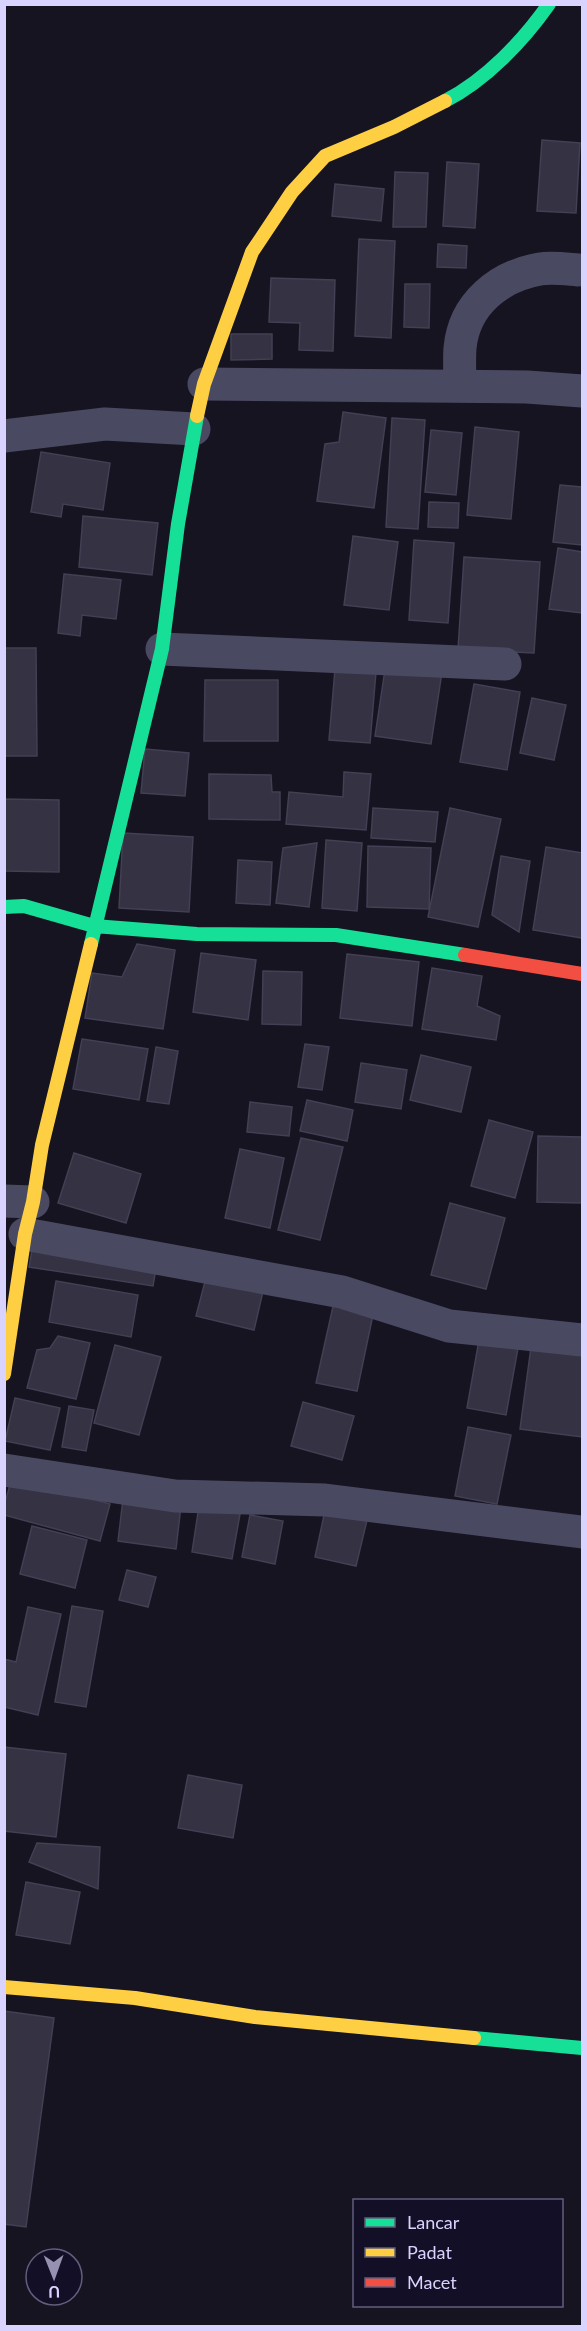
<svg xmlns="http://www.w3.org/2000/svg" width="587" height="2331" viewBox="0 0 587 2331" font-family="Lato,sans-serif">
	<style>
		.building { fill: #343243; stroke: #433f54; stroke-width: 1.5 }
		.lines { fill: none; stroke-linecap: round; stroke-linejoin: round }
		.street { stroke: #4a4962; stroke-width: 33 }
		.fast { stroke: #16e098; stroke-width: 14 }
		.slow { stroke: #ffcf43; stroke-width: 14 }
		.jam { stroke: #f24e42; stroke-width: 14 }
	</style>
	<rect width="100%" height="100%" fill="#161421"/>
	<!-- building -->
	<path class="building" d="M 542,140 L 580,143 L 576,213 L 537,211 Z
		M 447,162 L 479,164 L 475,228 L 443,226 Z
		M 395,172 L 428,173 L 426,227 L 393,227 Z
		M 335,184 L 384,189 L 381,221 L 332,216 Z
		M 359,239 L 395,241 L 391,338 L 355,336 Z
		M 438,244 L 467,246 L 466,268 L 437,267 Z
		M 271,278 L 335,280 L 333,351 L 299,350 L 300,323 L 269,322 Z
		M 405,284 L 430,284 L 429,328 L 404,327 Z
		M 231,334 L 272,334 L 272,359 L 231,360 Z
		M 343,412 L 386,418 L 374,508 L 317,501 L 325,444 L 339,442 Z
		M 392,418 L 425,420 L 418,529 L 386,527 Z
		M 475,427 L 519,432 L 511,519 L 467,515 Z
		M 431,430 L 462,433 L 456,495 L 425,492 Z
		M 41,452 L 110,463 L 103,510 L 63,504 L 61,517 L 31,512 Z
		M 560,485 L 582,487 L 582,545 L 553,542 Z
		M 429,502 L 459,503 L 458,528 L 428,527 Z
		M 83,516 L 158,523 L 152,575 L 79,567 Z
		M 353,536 L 398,542 L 389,610 L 344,605 Z
		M 414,540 L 454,543 L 448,623 L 409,620 Z
		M 558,548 L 582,552 L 582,613 L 549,609 Z
		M 464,557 L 540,562 L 534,653 L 458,649 Z
		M 64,574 L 121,580 L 116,619 L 82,615 L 80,636 L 58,633 Z
		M 4,648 L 36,648 L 37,756 L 4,756 Z
		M 386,663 L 442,672 L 431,744 L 375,736 Z
		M 335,669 L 376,672 L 370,743 L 329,740 Z
		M 205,680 L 278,680 L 278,741 L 204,741 Z
		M 474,684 L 520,692 L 507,770 L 460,762 Z
		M 532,698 L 566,705 L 554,760 L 520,753 Z
		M 145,749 L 189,753 L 185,796 L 141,793 Z
		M 344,772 L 371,774 L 366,830 L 286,824 L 289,792 L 343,797 Z
		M 209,774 L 271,775 L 272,792 L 280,792 L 280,820 L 209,819 Z
		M 4,799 L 59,800 L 59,872 L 4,871 Z
		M 373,808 L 438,812 L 435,842 L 371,838 Z
		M 450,808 L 501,819 L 478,927 L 428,917 Z
		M 123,833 L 193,837 L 189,912 L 119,908 Z
		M 326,840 L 362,843 L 357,911 L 322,908 Z
		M 317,843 L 309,907 L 276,903 L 283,848 Z
		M 368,846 L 431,848 L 429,909 L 367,907 Z
		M 546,847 L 582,853 L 582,938 L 533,930 Z
		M 501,856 L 530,861 L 519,932 L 492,915 Z
		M 238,860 L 272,862 L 270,905 L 236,903 Z
		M 137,944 L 175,950 L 163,1029 L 85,1018 L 92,973 L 122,977 Z
		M 201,953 L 256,960 L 248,1020 L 193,1012 Z
		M 347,954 L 419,962 L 412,1026 L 340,1018 Z
		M 432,968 L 482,976 L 477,1006 L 500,1016 L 496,1040 L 422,1029 Z
		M 263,971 L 302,972 L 301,1025 L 262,1024 Z
		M 82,1039 L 148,1049 L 139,1100 L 73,1089 Z
		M 305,1044 L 329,1047 L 322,1090 L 298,1087 Z
		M 156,1047 L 178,1051 L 169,1104 L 147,1101 Z
		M 421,1055 L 471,1067 L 461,1112 L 410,1100 Z
		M 361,1063 L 407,1070 L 401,1109 L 355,1102 Z
		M 307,1100 L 353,1110 L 347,1141 L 300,1131 Z
		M 250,1102 L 292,1107 L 289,1136 L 247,1132 Z
		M 489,1120 L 533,1132 L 515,1198 L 471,1186 Z
		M 538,1136 L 582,1137 L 582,1203 L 537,1202 Z
		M 301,1138 L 343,1147 L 320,1240 L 278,1230 Z
		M 240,1149 L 284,1158 L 270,1228 L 225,1218 Z
		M 74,1153 L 141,1174 L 126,1223 L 58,1203 Z
		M 450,1203 L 505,1218 L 486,1289 L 431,1275 Z
		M 33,1244 L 157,1263 L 153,1286 L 29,1267 Z
		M 207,1274 L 264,1287 L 254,1330 L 196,1316 Z
		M 56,1281 L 138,1295 L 131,1337 L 49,1322 Z
		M 334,1302 L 374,1310 L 357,1391 L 316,1383 Z
		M 58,1336 L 90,1343 L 76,1399 L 27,1388 L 37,1350 L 50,1348 Z
		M 479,1340 L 518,1348 L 506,1415 L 467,1408 Z
		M 115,1345 L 161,1357 L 139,1435 L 94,1423 Z
		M 531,1347 L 582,1354 L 582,1437 L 520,1429 Z
		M 15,1398 L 60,1408 L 50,1450 L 5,1441 Z
		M 303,1402 L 354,1416 L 342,1460 L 291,1446 Z
		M 69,1406 L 94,1410 L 86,1451 L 62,1447 Z
		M 468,1427 L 511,1435 L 497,1504 L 455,1496 Z
		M 12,1478 L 110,1504 L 100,1541 L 4,1515 L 4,1506 Z
		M 123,1499 L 181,1506 L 176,1549 L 118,1541 Z
		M 199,1506 L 240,1514 L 232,1559 L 192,1552 Z
		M 326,1506 L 368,1516 L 356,1566 L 315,1557 Z
		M 250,1515 L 283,1521 L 275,1564 L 242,1557 Z
		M 32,1526 L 87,1540 L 75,1588 L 20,1574 Z
		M 127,1570 L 156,1577 L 148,1607 L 119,1600 Z
		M 72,1606 L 103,1611 L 86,1707 L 55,1702 Z
		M 28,1607 L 61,1614 L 38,1715 L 4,1707 L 4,1659 L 16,1662 Z
		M 4,1747 L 66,1754 L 56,1837 L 4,1831 Z
		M 188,1775 L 242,1785 L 233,1838 L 178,1828 Z
		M 37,1843 L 100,1847 L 98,1889 L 29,1862 Z
		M 26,1882 L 80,1892 L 70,1944 L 16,1935 Z
		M 4,2011 L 54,2018 L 26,2227 L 4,2224 Z"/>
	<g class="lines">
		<!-- street -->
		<path class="street" d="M 204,384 L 527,387 L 582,391
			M 460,386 C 460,373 459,361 460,348 C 464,304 499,276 540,269 C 552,267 566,269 578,270
			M 4,436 L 105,424 L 194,429
			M 162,649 L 505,664
			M 4,1201 L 33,1202
			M 25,1234 L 342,1292 L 449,1326 L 582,1340
			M 4,1470 L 175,1496 L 325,1500 L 582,1532"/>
		<!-- fast -->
		<path class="fast" d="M 445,101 C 486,80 523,41 549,4
			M 4,907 L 24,906 L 94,926 L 197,934 L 336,935 L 465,955
			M 91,944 L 162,649 L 178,524 L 197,416
			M 474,2038 L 582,2048"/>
		<!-- slow -->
		<path class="slow" d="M 197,416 L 204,384 L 252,252 L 292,192 L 325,156 L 394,127 L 445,101
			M 4,1374 L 25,1234 L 33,1202 L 42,1145 L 91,944
			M 4,1987 L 135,1998 L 255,2017 L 474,2038"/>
		<!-- jam -->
		<path class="jam" d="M 465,955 L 582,974"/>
	</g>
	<!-- border -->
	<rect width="587" height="2331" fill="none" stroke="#d9d4ff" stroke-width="12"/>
	<!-- legend -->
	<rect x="353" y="2199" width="210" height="108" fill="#130f26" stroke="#625e7d" stroke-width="1.5"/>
	<rect x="365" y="2218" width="30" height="9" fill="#16e098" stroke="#625e7d" stroke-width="1.5"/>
	<text x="407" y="2229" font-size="18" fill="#d9d4ff">Lancar</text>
	<rect x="365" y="2248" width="30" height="9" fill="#ffcf43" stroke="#625e7d" stroke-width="1.5"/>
	<text x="407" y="2259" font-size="18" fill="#d9d4ff">Padat</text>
	<rect x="365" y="2278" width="30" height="9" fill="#f24e42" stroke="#625e7d" stroke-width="1.5"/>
	<text x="407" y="2289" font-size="18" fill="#d9d4ff">Macet</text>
	<!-- north arrow -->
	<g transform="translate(54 2277) rotate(179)"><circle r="28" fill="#130f26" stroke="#625e7d" stroke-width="1.5"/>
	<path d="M0-4.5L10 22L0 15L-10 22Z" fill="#9591b1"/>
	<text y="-9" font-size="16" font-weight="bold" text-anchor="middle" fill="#d9d4ff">U</text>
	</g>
</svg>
